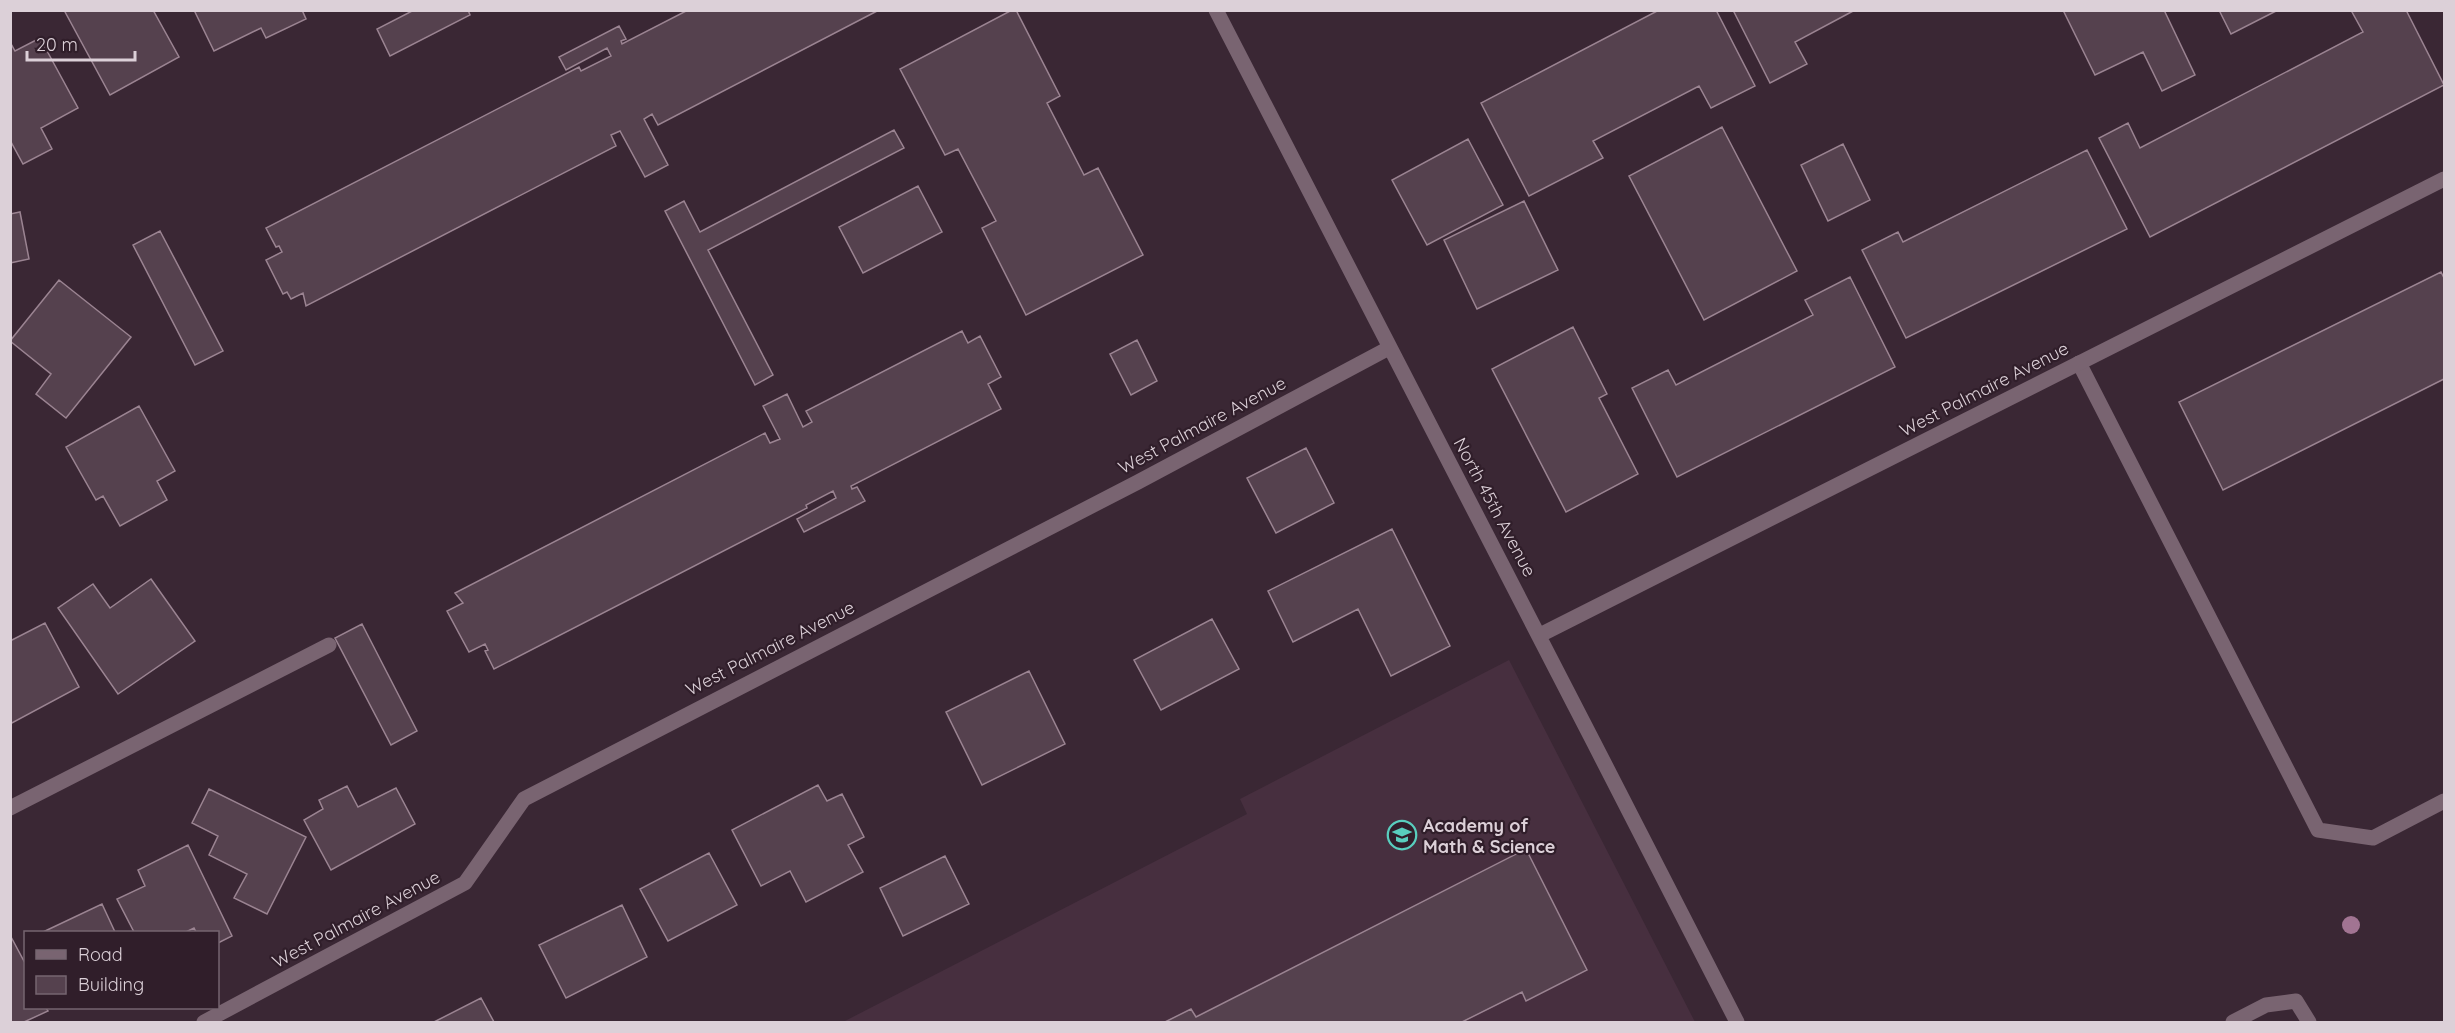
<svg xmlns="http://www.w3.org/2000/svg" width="2455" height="1033" viewBox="0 0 2455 1033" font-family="Quicksand,sans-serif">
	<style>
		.built { fill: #472f3f }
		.building { fill: #55414e; stroke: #9b8492; stroke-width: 1.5 }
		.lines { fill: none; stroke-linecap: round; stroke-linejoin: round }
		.lane { stroke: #796471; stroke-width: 15 }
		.street { stroke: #796471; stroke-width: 15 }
		.tree { fill: #a17492 }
		.labels { text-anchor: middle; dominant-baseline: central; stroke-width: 4.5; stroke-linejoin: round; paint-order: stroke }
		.street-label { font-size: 18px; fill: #dcd0d8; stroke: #301e2a }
		.poi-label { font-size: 18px; font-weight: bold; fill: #dcd0d8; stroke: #301e2a; text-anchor: start }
	</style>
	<rect width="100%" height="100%" fill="#3a2734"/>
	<!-- built -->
	<path class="built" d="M 1509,660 L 1695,1022 L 843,1022 L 1247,814 L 1240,799 Z"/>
	<!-- building -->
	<path class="building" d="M 64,10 L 153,10 L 179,57 L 110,95 Z
		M 194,10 L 302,10 L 306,19 L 266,38 L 261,28 L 214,51 Z
		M 414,10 L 468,10 L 470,15 L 390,56 L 377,29 Z
		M 688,10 L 879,10 L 658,125 L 652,114 L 644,119 L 668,165 L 645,177 L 620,131 L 611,135 L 616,146 L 306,306 L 303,293 L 291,299 L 287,292 L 283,294 L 266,260 L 282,252 L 279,246 L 276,247 L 266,228 L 579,67 L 581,71 L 611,56 L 607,48 L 566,70 L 559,57 L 619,26 L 626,39 L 621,41 L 622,44 Z
		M 1012,10 L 1016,10 L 1060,96 L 1047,103 L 1084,175 L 1098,168 L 1143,255 L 1026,315 L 982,228 L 996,221 L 958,149 L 945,155 L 900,69 Z
		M 1659,10 L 1716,10 L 1755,86 L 1711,108 L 1699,86 L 1593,141 L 1603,158 L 1529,196 L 1481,103 Z
		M 1733,10 L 1855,10 L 1795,42 L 1807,64 L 1770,83 Z
		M 2063,10 L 2164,10 L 2195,75 L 2162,91 L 2143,52 L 2095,75 Z
		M 2219,10 L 2278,10 L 2231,34 Z
		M 2355,10 L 2406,10 L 2444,85 L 2150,237 L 2099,138 L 2128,123 L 2140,148 L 2363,32 L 2352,12 Z
		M 40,38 L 78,108 L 41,128 L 52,149 L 23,164 L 10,140 L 10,42 L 15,51 Z
		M 1722,127 L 1797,271 L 1704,320 L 1629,176 Z
		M 894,130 L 904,148 L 708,250 L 773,375 L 755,385 L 665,211 L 684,201 L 700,232 Z
		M 1468,139 L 1503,205 L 1427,245 L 1392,180 Z
		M 1843,144 L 1870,200 L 1828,221 L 1801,165 Z
		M 2087,150 L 2127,229 L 1906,338 L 1862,250 L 1898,232 L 1903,242 Z
		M 918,186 L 942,232 L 863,273 L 839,227 Z
		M 1524,201 L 1558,270 L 1477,309 L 1444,240 Z
		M 20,212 L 29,259 L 10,263 L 10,214 Z
		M 160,231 L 223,351 L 195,365 L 133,245 Z
		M 2441,272 L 2444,278 L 2444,379 L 2223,490 L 2179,402 Z
		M 1850,277 L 1895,367 L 1677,477 L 1632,388 L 1668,370 L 1676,385 L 1813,315 L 1805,300 Z
		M 59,280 L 131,337 L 66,418 L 36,394 L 51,374 L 10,341 Z
		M 1573,327 L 1607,394 L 1599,398 L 1638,474 L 1566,512 L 1492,369 Z
		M 962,331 L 968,343 L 980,336 L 1001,377 L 988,384 L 1001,409 L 851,486 L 852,489 L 857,487 L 865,501 L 804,532 L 797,519 L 836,498 L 833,491 L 806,505 L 807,508 L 494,669 L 485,651 L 488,650 L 485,644 L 469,652 L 447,611 L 463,603 L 455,593 L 765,433 L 770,443 L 780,439 L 763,406 L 787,394 L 803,427 L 812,422 L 806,411 Z
		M 1137,340 L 1157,381 L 1131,395 L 1110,354 Z
		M 139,406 L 175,471 L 157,481 L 167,500 L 120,526 L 103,496 L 96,500 L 66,447 Z
		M 1306,448 L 1334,503 L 1276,533 L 1247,478 Z
		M 1392,529 L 1450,646 L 1391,676 L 1358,609 L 1293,642 L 1268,591 Z
		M 151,579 L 195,641 L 118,694 L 58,608 L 93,584 L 110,608 Z
		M 1212,619 L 1239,669 L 1161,710 L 1134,660 Z
		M 45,623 L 79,687 L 10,724 L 10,641 Z
		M 362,624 L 417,731 L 391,745 L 335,638 Z
		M 1029,671 L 1065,744 L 982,785 L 946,712 Z
		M 818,785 L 827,801 L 842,794 L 864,837 L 848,845 L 863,872 L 806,902 L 790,871 L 761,886 L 732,830 Z
		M 347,786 L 358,807 L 396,788 L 415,824 L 331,870 L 304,820 L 323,809 L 319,800 Z
		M 209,789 L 306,837 L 267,914 L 234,898 L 247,874 L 209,855 L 218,836 L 192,823 Z
		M 188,845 L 232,936 L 218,943 L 218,932 L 196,932 L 194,928 L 186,932 L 134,932 L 117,899 L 145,886 L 138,870 Z
		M 1526,849 L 1587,970 L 1526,1001 L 1522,992 L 1462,1022 L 1165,1022 L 1191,1009 L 1196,1017 Z
		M 709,853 L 737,905 L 668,941 L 640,889 Z
		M 945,856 L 969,904 L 903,936 L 880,888 Z
		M 102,904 L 115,932 L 43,932 Z
		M 622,905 L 647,957 L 566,998 L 539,945 Z
		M 10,935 L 26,965 L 26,1008 L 46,1008 L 48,1011 L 24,1022 L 10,1022 Z
		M 481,998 L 494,1022 L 434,1022 Z"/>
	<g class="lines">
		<!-- lane -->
		<path class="lane" d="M 2079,363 L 2318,830 L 2373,838 L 2444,801
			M 10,808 L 329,645
			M 2233,1022 L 2266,1005 L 2296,1001 L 2309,1022"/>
		<!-- street -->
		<path class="street" d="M 1216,10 C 1389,349 1565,684 1737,1022
			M 1540,635 L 2444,179
			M 204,1022 L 465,883 L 524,799 L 1138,482 L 1389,348"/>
	</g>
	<!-- trees -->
	<circle class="tree" cx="2351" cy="925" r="9"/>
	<!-- icons -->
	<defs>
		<g id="school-ring" transform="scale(1.5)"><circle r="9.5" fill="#301e2a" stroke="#59cebe" stroke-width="1.5"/><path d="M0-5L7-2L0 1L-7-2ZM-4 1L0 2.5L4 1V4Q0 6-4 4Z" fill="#59cebe"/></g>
	</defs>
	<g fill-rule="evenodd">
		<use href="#school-ring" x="1402" y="835"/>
	</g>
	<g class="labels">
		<!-- street labels -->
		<g class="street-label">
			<text transform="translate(1984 389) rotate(-27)">West Palmaire Avenue</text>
			<text transform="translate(1202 425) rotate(-28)">West Palmaire Avenue</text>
			<text transform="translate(1495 507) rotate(62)">North 45th Avenue</text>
			<text transform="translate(770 648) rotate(-27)">West Palmaire Avenue</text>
			<text transform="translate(356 919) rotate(-28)">West Palmaire Avenue</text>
		</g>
		<!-- poi labels -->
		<g class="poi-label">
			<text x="1423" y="825">Academy of<tspan x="1423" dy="21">Math &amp; Science</tspan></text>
		</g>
	</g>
	<!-- border -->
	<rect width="2455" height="1033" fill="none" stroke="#dcd0d8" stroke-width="24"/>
	<!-- legend -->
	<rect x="24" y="931" width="195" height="78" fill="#301e2a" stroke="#756570" stroke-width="1.5"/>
	<rect x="36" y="950" width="30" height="9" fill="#796471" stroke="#756570" stroke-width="1.5"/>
	<text x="78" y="961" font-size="18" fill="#dcd0d8">Road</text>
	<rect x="36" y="976" width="30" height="18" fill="#55414e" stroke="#756570" stroke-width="1.5"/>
	<text x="78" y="991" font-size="18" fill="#dcd0d8">Building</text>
	<!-- scale -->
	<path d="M27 51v9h108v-9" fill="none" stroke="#dcd0d8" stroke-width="3"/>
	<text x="36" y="51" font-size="18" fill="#dcd0d8" stroke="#301e2a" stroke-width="4.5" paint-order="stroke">20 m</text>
</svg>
